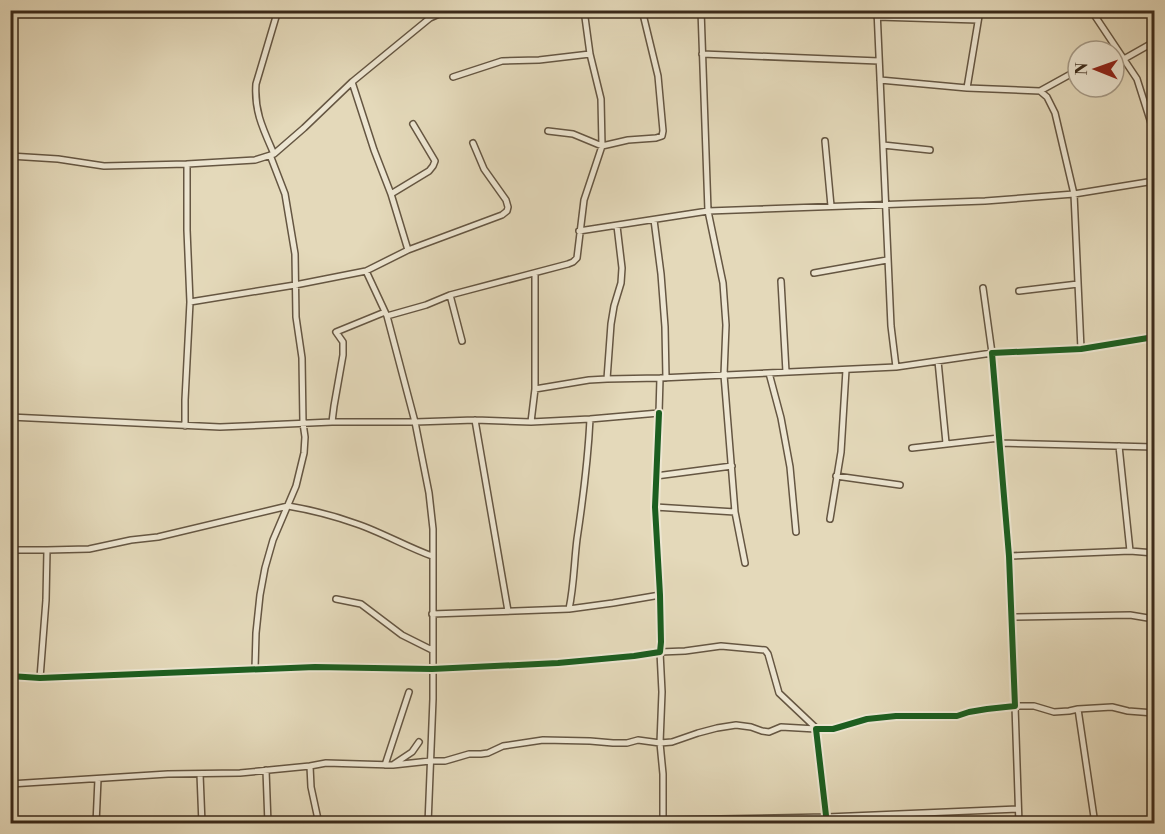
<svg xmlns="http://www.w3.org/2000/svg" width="1165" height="834" viewBox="0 0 1165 834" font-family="'Libre Bodoni',serif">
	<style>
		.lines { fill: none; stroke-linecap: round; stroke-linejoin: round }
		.street-casing { stroke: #655642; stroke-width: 8 }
		.street { stroke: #ede6d2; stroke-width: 5 }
		.cycleway-casing { stroke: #ede6d2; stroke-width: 10 }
		.cycleway { stroke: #1b5e20; stroke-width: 6 }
	</style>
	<rect width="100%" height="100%" fill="#e4d9ba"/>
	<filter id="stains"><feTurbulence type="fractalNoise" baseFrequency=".00333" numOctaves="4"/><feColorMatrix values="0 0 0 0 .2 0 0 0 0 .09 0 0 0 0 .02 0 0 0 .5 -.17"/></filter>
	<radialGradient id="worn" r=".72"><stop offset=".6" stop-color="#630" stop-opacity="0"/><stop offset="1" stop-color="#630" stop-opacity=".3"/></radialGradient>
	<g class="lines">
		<!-- street casing -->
		<g class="street-casing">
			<path id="street" d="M 701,10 L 708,211 L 723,283 L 726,325 L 724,375 L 735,512 L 745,563
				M 877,10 L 891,326 L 896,367
				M 1071,10 L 1082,10
				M 1091,10 L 1137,79 L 1151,123 L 1154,140
				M 877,17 L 978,20
				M 702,54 L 879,61
				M 1124,59 L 1154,42
				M 453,77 L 502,61 L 539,60 L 590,54
				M 880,80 L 967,88 L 1040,91 L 1078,70
				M 352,82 L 430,18 L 439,14 L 454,10
				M 967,88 L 980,10
				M 1040,91 L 1047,97 L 1055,113 L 1074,194 L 1081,349
				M 548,131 L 573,134 L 602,146 L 628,140 L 656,138 L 662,136 L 663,131 L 658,76 L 642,10
				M 825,141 L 831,206
				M 883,145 L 930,150
				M 274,154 C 263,129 254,111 256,84 L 278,10
				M 10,156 L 58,159 L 104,166 L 187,164 L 187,230 L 190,302 L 185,400 L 185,426
				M 187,164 L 255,160 L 274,154 L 304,128 L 352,82 L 374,150 L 391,194 L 408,250 L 366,271 L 295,285 L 190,302
				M 391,194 L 429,171 L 433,166 L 435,161 L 413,124
				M 654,220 L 661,274 L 665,327 L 666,378
				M 579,231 L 708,211 L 985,201 L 1074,194 L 1154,181
				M 408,250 L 502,215 L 507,211 L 508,207 L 506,200 L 484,169 L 473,143
				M 366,271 L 387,316 L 415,422 L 475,420 L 531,422 L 590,419 L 659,413 L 660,378
				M 814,273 L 887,260
				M 781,281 L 786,372
				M 1019,291 L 1078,284
				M 450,295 L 462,341
				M 387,316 L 426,305 L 450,295 L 568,264 L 573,262 L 577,258 L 584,200 L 602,146 L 601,99 L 590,54 L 584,10
				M 938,361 L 946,443
				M 769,373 L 781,418 L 790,467 L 796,532
				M 607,379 L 611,324 L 614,306 L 621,283 L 622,268 L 617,226
				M 535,389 L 589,380 L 607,379 L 660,378 L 896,367 L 992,353 L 983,288
				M 10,417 L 220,427 L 332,422 L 415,422 L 429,493 L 433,529 L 433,699 L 428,824
				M 475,420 L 508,611
				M 332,422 L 334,406 L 343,355 L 343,342 L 336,332 L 385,312
				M 531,422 L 535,389 L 535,273
				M 999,443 L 1154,447
				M 1119,446 L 1130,551
				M 912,448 L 999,438
				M 656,476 L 732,466
				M 836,476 L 900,485
				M 655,507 L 735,512
				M 830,519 L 841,452 L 846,370
				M 10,550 L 47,550
				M 1009,556 L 1130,551 L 1154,553
				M 336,599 L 361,604 L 402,635 L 432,650
				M 569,609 C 574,586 574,563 577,539 C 583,499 588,460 590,419
				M 432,614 L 569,609 L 613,603 L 660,595
				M 1011,617 L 1130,615 L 1154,619
				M 255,669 L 256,633 L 260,595 L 265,568 L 273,540 L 296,486 L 304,453 L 305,437 L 303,423 L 302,358 L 296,317 L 295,254 L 285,194 L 270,155
				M 10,676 L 40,678 L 315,667 L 432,669 L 558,663 L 634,656 L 660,652 L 661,642 L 660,595 L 655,507 L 659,413
				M 40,678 L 46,600 L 47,550 L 89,549 L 131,540 L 158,537 L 288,506 C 312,510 335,516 357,524 C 383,533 407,547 432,556
				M 1078,709 L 1112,707 L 1128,711 L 1154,713
				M 394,764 L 412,752 L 419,742
				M 385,765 L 409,692
				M 266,770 L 268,824
				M 200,774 L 202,824
				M 10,784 L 168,774 L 240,773 L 310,766
				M 663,820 L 663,774 L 660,743 L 662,692 L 660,652 L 685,651 L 721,646 L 765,650 L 768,654 L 779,693 L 816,728
				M 96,824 L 98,779
				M 319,824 L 311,787 L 310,766 L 326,763 L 393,765 L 430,761 L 445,761 L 469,754 L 481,754 L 488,753 L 503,746 L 543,740 L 590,741 L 613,743 L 627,743 L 638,740 L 660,743 L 672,742 L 698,733 L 717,728 L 736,725 L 751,727 L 762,731 L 769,732 L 781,727 L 816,729
				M 595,824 L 663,820 L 827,817 L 1018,809
				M 827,824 L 816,729 L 833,729 L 867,719 L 896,716 L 957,716 L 969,712 L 987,709 L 1015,706 L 1009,556 L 992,353 L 1081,349 L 1154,337
				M 1019,824 L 1015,706 L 1034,706 L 1054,712 L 1069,711 L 1078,709 L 1095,824"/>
		</g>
		<!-- street -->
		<use href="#street" class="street"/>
		<!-- cycleway casing -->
		<g class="cycleway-casing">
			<path id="cycleway" d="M 10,676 L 40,678 L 315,667 L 432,669 L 558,663 L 634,656 L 660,652 L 661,642 L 660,595 L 655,507 L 659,413
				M 827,824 L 816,729 L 833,729 L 867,719 L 896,716 L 957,716 L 969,712 L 987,709 L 1015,706 L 1009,556 L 992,353 L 1081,349 L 1154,337"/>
		</g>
		<!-- cycleway -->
		<use href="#cycleway" class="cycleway"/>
	</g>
	<!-- margin -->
	<rect width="1165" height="834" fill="none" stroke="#e4d9ba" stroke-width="36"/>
	<rect x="12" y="12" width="1141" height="810" fill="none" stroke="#3b2a1a" stroke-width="3"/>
	<rect x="18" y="18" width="1129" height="798" fill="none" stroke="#3b2a1a" stroke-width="1.5"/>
	<!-- north arrow -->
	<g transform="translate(1096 69) rotate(271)"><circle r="28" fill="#ede6d2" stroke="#a69b88" stroke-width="1.5"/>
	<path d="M0-4.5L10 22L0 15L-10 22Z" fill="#8f2418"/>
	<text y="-9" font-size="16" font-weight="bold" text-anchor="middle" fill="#3b2a1a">N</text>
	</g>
	<rect width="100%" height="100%" filter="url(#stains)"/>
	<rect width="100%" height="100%" fill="url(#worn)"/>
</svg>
